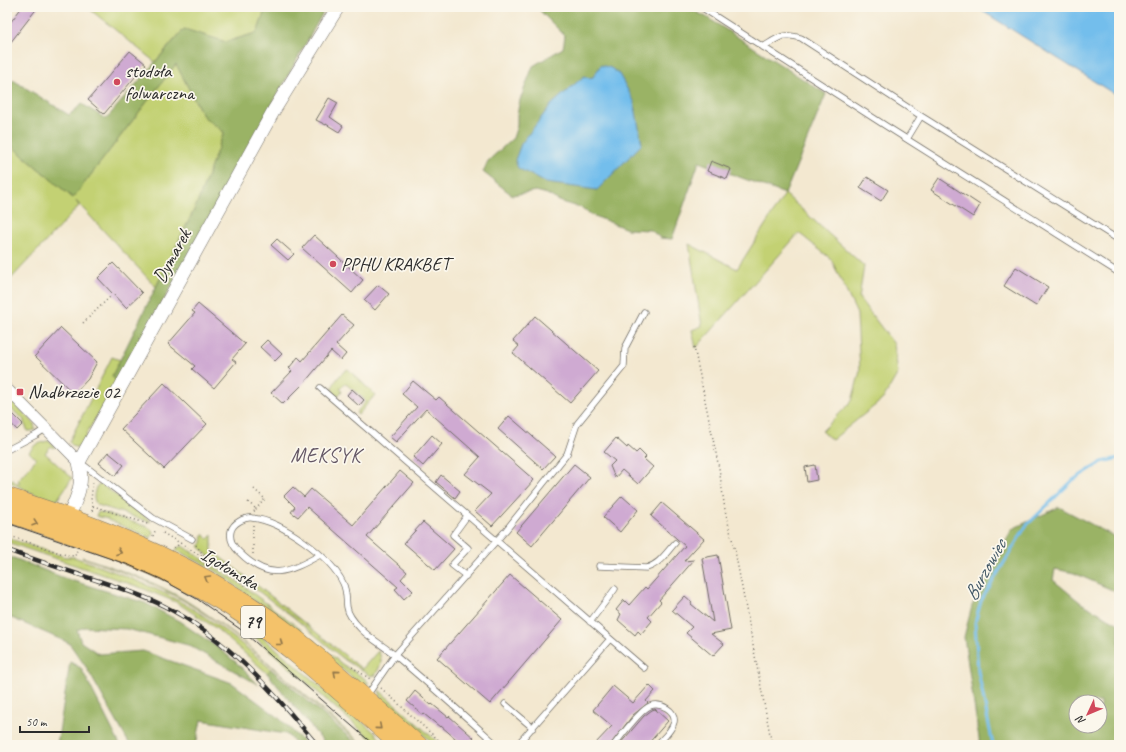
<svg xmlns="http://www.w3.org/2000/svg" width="1126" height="752" viewBox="0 0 1126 752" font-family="Caveat,sans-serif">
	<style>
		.green { fill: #c3d173; stroke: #777e4f }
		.forest { fill: #9ab365; stroke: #626f48; fill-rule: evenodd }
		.water { fill: #73beec; stroke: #4f748c }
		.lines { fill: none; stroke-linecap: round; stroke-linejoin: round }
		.stream { stroke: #73beec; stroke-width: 3 }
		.building { fill: #cfaad2 }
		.service-casing { stroke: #716d65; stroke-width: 7 }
		.minor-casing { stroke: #716d65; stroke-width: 12 }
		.tertiary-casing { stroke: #716d65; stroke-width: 14 }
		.primary-casing { stroke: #716d65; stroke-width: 18 }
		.path { stroke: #716d65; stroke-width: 1.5; stroke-dasharray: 1 3; stroke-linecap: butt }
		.service { stroke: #fff; stroke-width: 5.5 }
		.minor { stroke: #fff; stroke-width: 11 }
		.tertiary { stroke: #fff; stroke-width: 13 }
		.primary { stroke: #f4c26a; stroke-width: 17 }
		.tram { stroke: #2b2b2b; stroke-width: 1 }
		.rail-casing { stroke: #2b2b2b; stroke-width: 4.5 }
		.rail { stroke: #fbf7ec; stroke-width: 3; stroke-dasharray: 9; stroke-linecap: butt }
		.oneway { stroke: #90764a }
		.poi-dot { fill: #d1495b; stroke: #fbf7ec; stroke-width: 1.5 }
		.labels { text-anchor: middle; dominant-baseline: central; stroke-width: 3.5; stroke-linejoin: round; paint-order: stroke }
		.shield { fill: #fbf7ec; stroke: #696865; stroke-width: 1 }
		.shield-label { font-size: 18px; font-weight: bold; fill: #2b2b2b }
		.poi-label { font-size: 19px; fill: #2b2b2b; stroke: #fbf7ec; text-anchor: start }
		.street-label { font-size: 19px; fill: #2b2b2b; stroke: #fbf7ec }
		.neighbourhood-label { font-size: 20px; letter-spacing: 1px; fill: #645765; stroke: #fbf7ec }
		.water-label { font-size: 20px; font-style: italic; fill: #415765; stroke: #fbf7ec }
	</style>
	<rect width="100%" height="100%" fill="#fbf7ec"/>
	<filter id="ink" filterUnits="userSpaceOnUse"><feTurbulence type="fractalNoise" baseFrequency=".025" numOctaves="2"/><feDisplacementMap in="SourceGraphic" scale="8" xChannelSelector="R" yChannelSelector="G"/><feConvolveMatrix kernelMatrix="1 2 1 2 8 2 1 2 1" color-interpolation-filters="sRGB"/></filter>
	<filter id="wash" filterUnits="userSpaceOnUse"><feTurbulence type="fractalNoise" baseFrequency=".012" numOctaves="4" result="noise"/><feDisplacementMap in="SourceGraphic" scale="16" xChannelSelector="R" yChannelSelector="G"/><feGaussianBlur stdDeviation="0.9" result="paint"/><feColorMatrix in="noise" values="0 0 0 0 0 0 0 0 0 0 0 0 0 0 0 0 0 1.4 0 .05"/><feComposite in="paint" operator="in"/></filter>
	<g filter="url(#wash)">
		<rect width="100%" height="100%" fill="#f3e8d0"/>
		<!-- green -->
		<path class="green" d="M 87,7 L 266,7 L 259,28 L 256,33 L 226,42 L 184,29 L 155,62 Z
			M 176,64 L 203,116 L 224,132 L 197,204 L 156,287 L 76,201 L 79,206 L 7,283 L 7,142 L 73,198 Z
			M 785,194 L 864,266 L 859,298 L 894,344 L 898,373 L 883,399 L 832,440 L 822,431 L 852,401 L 860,371 L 857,314 L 831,259 L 799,233 L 696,348 L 692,330 L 702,326 L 689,244 L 737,269 Z
			M 112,357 L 120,360 L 112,376 L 118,383 L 86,434 L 87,436 C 84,443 83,448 74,447 L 69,442 Z
			M 348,369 L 375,395 L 358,415 L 356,413 L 366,401 L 345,383 L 340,389 L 342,391 L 337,397 L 332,390 C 333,382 341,373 348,369 Z
			M 7,400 L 8,402 L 11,400 L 34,423 L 35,430 L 31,431 L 28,431 L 24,423 L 24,420 L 10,408 L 7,410 Z
			M 47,441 L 50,441 L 55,447 L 53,448 L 51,446 L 45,453 L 72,478 L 57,500 L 53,502 L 46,500 L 12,483 L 10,480 L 13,480 L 16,483 L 20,483 L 18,480 L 36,459 L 29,452 L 35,445 Z
			M 101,484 L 151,521 L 150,522 L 98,505 C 92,500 94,494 96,487 Z
			M 100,512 L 146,526 L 152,530 L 153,533 L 151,538 L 108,520 L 108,519 L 96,516 L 97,513 Z
			M 203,534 L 208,539 L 212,535 L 212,551 L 267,593 L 362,669 L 378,651 C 384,662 380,665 375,676 L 374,674 L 371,676 L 345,660 L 292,616 L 212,557 L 208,556 L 199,546 L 202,543 Z
			M 7,538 L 65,557 L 74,557 C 110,570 147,583 181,602 C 213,620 243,644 271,669 L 267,673 L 217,629 L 176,602 L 139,587 L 7,542 Z
			M 182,546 L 234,579 L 299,628 L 342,664 L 364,678 L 369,683 L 362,685 L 227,579 L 213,569 L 176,550 L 177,548 Z
			M 82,557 C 115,568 148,579 178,596 C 216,618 249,646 282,675 C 309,698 336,722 363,745 L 361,745 L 241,640 L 219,623 L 183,600 L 144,580 Z
			M 227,615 L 260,635 L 374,732 L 385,745 L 378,745 L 257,639 Z
			M 379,690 L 441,745 L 435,745 L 381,698 Z"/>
		<!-- forest -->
		<path class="forest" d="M 266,7 L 326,7 L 118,383 L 112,376 L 197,204 L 224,132 L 203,116 L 176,64 L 73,198 L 7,142 L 7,87 L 13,80 L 69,115 L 82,104 L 106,119 L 184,29 L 226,42 L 256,33 L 259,28 Z
			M 536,7 L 687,7 L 708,18 L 826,94 L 785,194 L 699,162 L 672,239 L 660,238 L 651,230 L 627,229 L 592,215 L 582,208 L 559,201 L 547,194 L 536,191 L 512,195 L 483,172 L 488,161 L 513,138 L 517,126 L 517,114 L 520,100 L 533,66 L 563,48 L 565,36 Z
			M 1059,507 L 1119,539 L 1119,593 L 1074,573 L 1055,569 L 1053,580 L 1081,603 L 1119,624 L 1119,745 L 980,745 L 964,637 L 972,606 L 1012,529 ZM 1076,702 L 1100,702 L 1100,726 L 1076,726 Z
			M 7,558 L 14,558 L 64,578 L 145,603 L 179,621 L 217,647 L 237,663 L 259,685 L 188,645 L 127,629 L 85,627 L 77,630 L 81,642 L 99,654 L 143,651 L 232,683 L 278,717 L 307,745 L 298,745 L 286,734 L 201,720 L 196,745 L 130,745 L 86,667 L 69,643 L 7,616 Z
			M 70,662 L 81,668 L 120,745 L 57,745 Z
			M 271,669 L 358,745 L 326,745 L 267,673 Z"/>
		<!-- water -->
		<path class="water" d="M 976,7 L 1119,7 L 1119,97 Z
			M 601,65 L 611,68 L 619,74 L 634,101 L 642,144 L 597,190 L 546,183 L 518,168 L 515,160 L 521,144 L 551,105 L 584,76 L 589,78 L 593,77 Z"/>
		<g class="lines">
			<!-- stream -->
			<path class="stream" d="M 993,745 L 978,671 L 975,623 L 981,601 L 1026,526 L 1073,480 L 1102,462 L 1119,458"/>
		</g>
		<g id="blocks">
			<!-- building -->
			<path class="building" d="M 22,7 L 38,7 L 7,47 L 7,27 Z
				M 130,51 L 146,64 L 104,114 L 88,100 Z
				M 329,98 L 338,103 L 330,117 L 343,126 L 339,132 L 326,124 L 326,125 L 316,120 Z
				M 711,161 L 731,169 L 727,179 L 707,171 Z
				M 867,177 L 888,190 L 881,201 L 860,188 Z
				M 939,178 L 980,205 L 973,217 L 931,190 Z
				M 314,235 L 363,280 L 352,293 L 302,248 Z
				M 277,239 L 294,254 L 288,260 L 271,245 Z
				M 113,263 L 142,293 L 126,308 L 98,278 Z
				M 1016,267 L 1048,287 L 1036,306 L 1004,286 Z
				M 378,285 L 389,294 L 375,310 L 364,300 Z
				M 198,304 L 245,344 L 232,359 L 236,362 L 214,388 L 192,369 L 195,366 L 168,344 L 195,313 L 192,311 Z
				M 342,315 L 354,325 L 336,345 L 346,354 L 341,360 L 331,351 L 305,382 L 283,404 L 271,393 L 292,371 L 289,368 L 298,357 L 302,361 Z
				M 535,316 L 598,371 L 570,403 L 513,353 L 519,346 L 513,341 Z
				M 61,328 L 97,362 L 88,379 L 74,394 L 35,356 Z
				M 267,340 L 282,354 L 275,361 L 260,347 Z
				M 413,381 L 436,400 L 439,397 L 534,480 L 492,526 L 475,511 L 491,494 L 465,474 L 480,457 L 426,409 L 396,442 L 390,437 L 417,407 L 402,394 Z
				M 164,383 L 207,424 L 164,469 L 121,429 Z
				M 352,389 L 364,400 L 359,406 L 347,395 Z
				M 12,413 L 23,424 L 17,430 L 7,419 L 7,417 Z
				M 509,416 L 555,456 L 543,469 L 498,429 Z
				M 432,435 L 442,444 L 423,466 L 413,457 Z
				M 616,438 L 627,448 L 628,446 L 636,453 L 639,450 L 646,457 L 644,459 L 653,467 L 638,484 L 622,470 L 615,478 L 610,466 L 615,461 L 604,452 Z
				M 108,452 L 124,465 L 115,476 L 99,463 Z
				M 574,464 L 590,477 L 532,546 L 516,532 Z
				M 815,465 L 817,480 L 807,482 L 805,467 Z
				M 400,471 L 414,483 L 367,537 L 407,572 L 401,579 L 413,591 L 404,599 L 395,589 L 398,587 L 307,507 L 298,517 L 291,512 L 295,507 L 284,496 L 293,487 L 304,497 L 311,489 L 353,525 Z
				M 441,475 L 460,491 L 455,498 L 436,482 Z
				M 622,496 L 638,510 L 620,532 L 603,517 Z
				M 662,503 L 704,539 L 684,561 L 694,560 L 659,600 L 661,602 L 648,617 L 652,621 L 641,634 L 638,631 L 635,635 L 618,620 L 621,614 L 616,610 L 624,600 L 629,605 L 645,587 L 647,589 L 685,546 L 651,516 Z
				M 423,522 L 454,549 L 435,570 L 404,543 Z
				M 718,555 L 731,630 L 711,634 L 724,644 L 713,656 L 686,633 L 692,627 L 672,610 L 685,596 L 692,602 L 691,604 L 713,622 L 702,558 Z
				M 510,575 L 562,620 L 490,704 L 437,658 Z
				M 649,685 L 655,691 L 646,701 L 648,703 L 633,715 L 610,745 L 594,745 L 612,726 L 593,710 L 613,686 L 633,703 Z
				M 415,691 L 431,705 L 432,704 L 448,717 L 449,716 L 474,738 L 468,745 L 463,745 L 441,726 L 440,727 L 424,714 L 423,715 L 407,701 Z
				M 655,709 L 668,721 L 647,745 L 619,745 L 644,716 L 652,710 Z"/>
		</g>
	</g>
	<g filter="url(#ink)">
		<use href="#blocks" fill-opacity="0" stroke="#716d65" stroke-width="1"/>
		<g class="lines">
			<!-- service casing -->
			<g class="service-casing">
				<path id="service" d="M 701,7 L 886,126 L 1119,273
					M 763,47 C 778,38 783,32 801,38 L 921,116 L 1119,240
					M 907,139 L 921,116
					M 320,388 L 644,668
					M 7,450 L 36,435 L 45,429
					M 81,463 L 153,518 L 192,539
					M 320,555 C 287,573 269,582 239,552 C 233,546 229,540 231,531 C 233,523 245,517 252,518 C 282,521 330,556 343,583 C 347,591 346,599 347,607 C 348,615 355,623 361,629 C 372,640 386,647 397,657 C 431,686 464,715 497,745
					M 599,566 L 646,568 C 659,565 666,553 675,543
					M 466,576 L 452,565 L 468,548 L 453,535 L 467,516
					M 590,622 L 615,589
					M 366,697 L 395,655 L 506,530 L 567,454 L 577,424 L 624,366 L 625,348 L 644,312
					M 505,704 L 533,728
					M 483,745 L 489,738
					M 517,745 L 610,639
					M 614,745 C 621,736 640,710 650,706 C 660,702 676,710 674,722 C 672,731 662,739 657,745"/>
			</g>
			<!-- minor casing -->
			<g class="minor-casing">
				<path id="minor" d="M 7,389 L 79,462"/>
			</g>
			<!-- tertiary casing -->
			<g class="tertiary-casing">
				<path id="tertiary" d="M 65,525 C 74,503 85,487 79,462 L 274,110 L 338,7"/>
			</g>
			<!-- primary casing -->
			<g class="primary-casing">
				<path id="primary" d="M 7,496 C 88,522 167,552 239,598 C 277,621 311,650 344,679 C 369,701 394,723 419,745
					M 7,513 C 80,538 153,561 220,601 C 286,640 341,694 399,745"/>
			</g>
			<!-- path -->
			<path class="path" d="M 83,323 L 110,297
				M 694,347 L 719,468 L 725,510 L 735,551 L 772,745
				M 254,489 L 265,499 L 256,509 L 255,508
				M 248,502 L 255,508 L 254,512
				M 93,506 L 148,524
				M 92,511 L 93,506 L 91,500 L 93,481
				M 253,525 L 253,554
				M 163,533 L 227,571 L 247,587
				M 7,535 L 66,555 L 75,556 L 77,550
				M 153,536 L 156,529
				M 196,545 L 204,556
				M 174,548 L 181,543
				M 352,667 L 370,679
				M 381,688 L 444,745"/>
			<!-- service -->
			<use href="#service" class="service"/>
			<!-- minor -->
			<use href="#minor" class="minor"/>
			<!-- tertiary -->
			<use href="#tertiary" class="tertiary"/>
			<!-- primary -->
			<use href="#primary" class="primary"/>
			<!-- tram -->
			<path class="tram" d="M 7,523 L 129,565 L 161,579 L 197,599 L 240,629 L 374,745"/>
			<!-- rail casing -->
			<g class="rail-casing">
				<path id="rail" d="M 7,550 C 39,561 70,572 102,582 C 123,589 144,596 164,606 C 226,637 274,692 317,745"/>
			</g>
			<!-- rail -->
			<use href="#rail" class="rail"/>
		</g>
		<!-- one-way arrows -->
		<defs><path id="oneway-chevron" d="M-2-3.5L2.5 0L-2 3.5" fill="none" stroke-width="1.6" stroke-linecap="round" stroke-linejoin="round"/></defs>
		<g class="oneway">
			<use href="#oneway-chevron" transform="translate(35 523) rotate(19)"/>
			<use href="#oneway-chevron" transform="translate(119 552) rotate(20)"/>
			<use href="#oneway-chevron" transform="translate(207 578) rotate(-150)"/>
			<use href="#oneway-chevron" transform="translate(280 643) rotate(38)"/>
			<use href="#oneway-chevron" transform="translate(336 673) rotate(-139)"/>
			<use href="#oneway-chevron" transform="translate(379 727) rotate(41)"/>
		</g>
	</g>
	<!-- markers -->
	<g class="poi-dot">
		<circle cx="117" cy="82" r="4"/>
		<circle cx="333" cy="264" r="4"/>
		<rect x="16" y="388" width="8" height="8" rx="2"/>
	</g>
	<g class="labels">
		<!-- shield labels -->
		<rect class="shield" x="241" y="606" width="24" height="32" rx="3"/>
		<g class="shield-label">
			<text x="253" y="622">79</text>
		</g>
		<!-- poi labels -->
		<g class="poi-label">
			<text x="125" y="71">stodoła<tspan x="125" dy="22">folwarczna</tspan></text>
			<text x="341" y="264">PPHU KRAKBET</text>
			<text x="28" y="392">Nadbrzezie 02</text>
		</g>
		<!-- street labels -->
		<g class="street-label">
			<text transform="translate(172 256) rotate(-61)">Dymarek</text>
			<text transform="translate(230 569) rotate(31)">Igołomska</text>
		</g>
		<!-- neighbourhood labels -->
		<g class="neighbourhood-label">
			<text x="326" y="455">MEKSYK</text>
		</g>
		<!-- water labels -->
		<g class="water-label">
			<text transform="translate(985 570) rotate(-61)">Burzowiec</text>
		</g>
	</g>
	<!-- margin -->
	<rect width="1126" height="752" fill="none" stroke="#fbf7ec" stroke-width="24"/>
	<!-- north arrow -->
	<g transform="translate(1088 714) rotate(226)"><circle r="19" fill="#fbf7ec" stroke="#a8a59f"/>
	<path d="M0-3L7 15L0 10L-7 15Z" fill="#d1495b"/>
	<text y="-6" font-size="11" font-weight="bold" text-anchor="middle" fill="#2b2b2b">N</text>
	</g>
	<!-- scale -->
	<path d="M20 726v6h69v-6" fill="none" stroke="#2b2b2b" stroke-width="2"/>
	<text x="26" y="726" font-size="12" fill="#2b2b2b" stroke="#fbf7ec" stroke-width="3" paint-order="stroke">50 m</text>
</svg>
